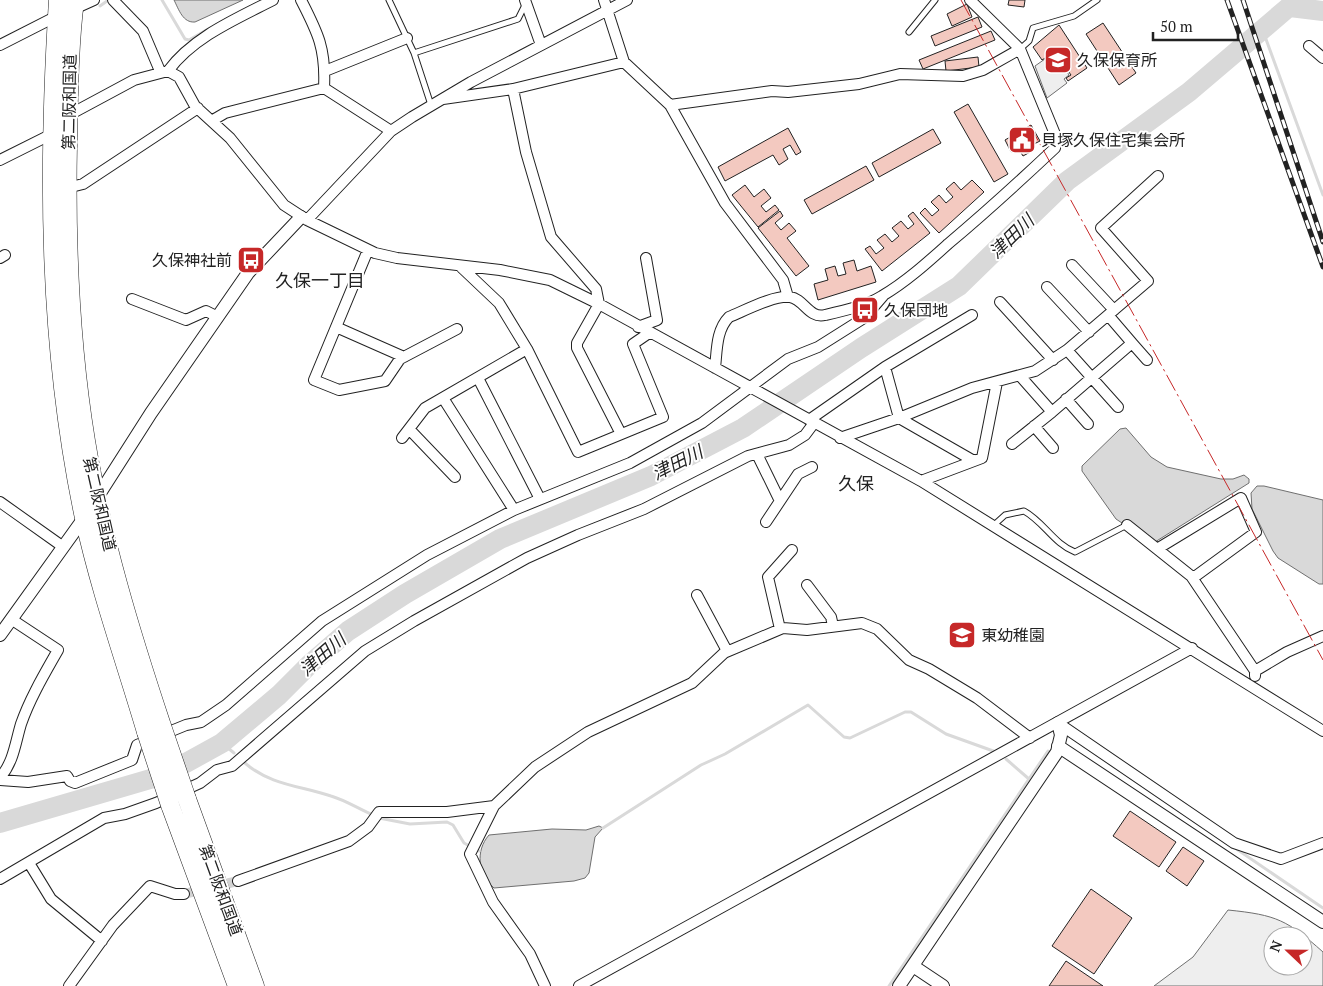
<svg xmlns="http://www.w3.org/2000/svg" width="1323" height="986" viewBox="0 0 1323 986" font-family="'PT Serif','Noto Sans JP',serif">
	<style>
		.green { fill: #eee; stroke: #6f6f6f; fill-rule: evenodd }
		.water { fill: #d9d9d9; stroke: #6f6f6f }
		.lines { fill: none; stroke-linecap: round; stroke-linejoin: round }
		.stream { stroke: #d9d9d9; stroke-width: 3 }
		.river { stroke: #d9d9d9; stroke-width: 20 }
		.building { fill: #f3c9c0; stroke: #222 }
		.minor-tunnel { stroke: #d3d3d3; stroke-width: 10; stroke-dasharray: 10 5; stroke-linecap: butt }
		.service-casing { stroke: #222; stroke-width: 7 }
		.minor-casing { stroke: #222; stroke-width: 12 }
		.tertiary-casing { stroke: #222; stroke-width: 14 }
		.trunk-casing { stroke: #222; stroke-width: 19 }
		.service { stroke: #fff; stroke-width: 5 }
		.minor { stroke: #fff; stroke-width: 10 }
		.tertiary { stroke: #fff; stroke-width: 12 }
		.trunk { stroke: #fff; stroke-width: 18 }
		.rail-casing { stroke: #222; stroke-width: 5 }
		.rail { stroke: #fff; stroke-width: 3; stroke-dasharray: 9; stroke-linecap: butt }
		.trunk-bridge-casing { stroke: #222; stroke-width: 19; stroke-linecap: butt }
		.trunk-bridge { stroke: #fff; stroke-width: 18 }
		.power { stroke: #c62828; stroke-width: 1; stroke-dasharray: 18 4 2.5 4; stroke-linecap: butt }
		.labels { text-anchor: middle; dominant-baseline: central; stroke-width: 4; stroke-linejoin: round; paint-order: stroke }
		.poi-label { font-size: 16px; fill: #222; stroke: #fff; text-anchor: start }
		.street-label { font-size: 16px; fill: #222; stroke: #fff }
		.water-label { font-size: 18px; font-style: italic; fill: #222; stroke: #fff }
		.neighbourhood-label { font-size: 18px; fill: #222; stroke: #fff }
	</style>
	<rect width="100%" height="100%" fill="#fff"/>
	<!-- green -->
	<path class="green" d="M 1052,54 L 1056,55 L 1069,75 L 1064,79 L 1067,83 L 1047,98 L 1035,66 Z
		M 1228,910 C 1277,915 1287,920 1323,952 L 1323,986 L 1154,986 L 1193,957 ZM 1273,936 L 1303,936 L 1303,966 L 1273,966 Z"/>
	<!-- water -->
	<path class="water" d="M 174,0 L 243,0 L 195,22 C 183,23 179,10 174,0 Z
		M 1126,428 L 1151,457 L 1167,467 L 1221,479 L 1233,479 L 1244,475 L 1249,479 L 1249,483 L 1155,542 L 1128,521 L 1122,523 L 1116,519 L 1082,471 L 1082,466 L 1120,429 Z
		M 1257,486 L 1264,486 L 1323,500 L 1323,584 L 1319,584 L 1278,558 L 1273,551 L 1252,509 L 1251,493 Z
		M 599,826 L 603,828 L 595,837 L 589,873 L 585,878 L 574,881 L 494,888 C 478,874 475,851 489,835 L 552,829 L 586,830 Z"/>
	<g class="lines">
		<!-- stream -->
		<path class="stream" d="M 162,0 L 185,39 L 189,40 L 210,28
			M 100,6 L 107,1
			M 1263,31 L 1323,195
			M 222,743 L 234,753
			M 1006,759 L 1029,779
			M 245,763 C 270,785 301,786 331,796 C 345,800 359,809 373,815
			M 379,818 L 410,824 L 447,822 L 453,825 L 464,843 L 479,851
			M 603,828 L 701,765 L 725,754 L 808,705 L 844,737 L 850,738 L 905,712 L 911,712 L 946,734 L 996,752
			M 1235,848 L 1323,908
			M 889,986 L 1048,751"/>
		<!-- river -->
		<path class="river" d="M 1290,7 L 1323,11
			M 0,823 L 164,775 L 222,743 L 279,695 L 310,664 L 348,631 L 405,594 L 500,539 L 651,476 L 743,428 L 861,348 L 959,286 L 1067,181 L 1189,92 L 1297,0"/>
	</g>
	<!-- building -->
	<path class="building" d="M 1009,0 L 1025,0 L 1024,7 L 1008,5 Z
		M 967,4 L 972,17 L 952,26 L 947,14 Z
		M 978,17 L 982,27 L 935,46 L 931,36 Z
		M 1103,23 L 1136,73 L 1119,85 L 1086,34 Z
		M 1059,25 L 1087,68 L 1068,81 L 1066,78 L 1071,75 L 1056,54 L 1053,53 L 1042,60 L 1033,47 Z
		M 991,31 L 995,40 L 923,69 L 919,60 Z
		M 978,57 L 979,67 L 946,71 L 945,61 Z
		M 968,104 L 1008,174 L 994,182 L 954,112 Z
		M 1031,125 L 1040,141 L 1032,145 L 1034,150 L 1023,156 L 1018,148 L 1011,152 L 1005,140 Z
		M 788,128 L 801,152 L 796,155 L 790,145 L 783,149 L 788,159 L 779,165 L 773,155 L 725,181 L 718,167 Z
		M 933,129 L 941,143 L 879,177 L 872,163 Z
		M 866,166 L 874,180 L 812,214 L 804,200 Z
		M 972,180 L 984,192 L 939,233 L 920,213 L 925,208 L 932,216 L 939,210 L 931,202 L 939,195 L 946,203 L 953,197 L 946,189 L 954,182 L 961,190 Z
		M 745,185 L 754,197 L 764,189 L 771,198 L 761,206 L 766,212 L 775,205 L 779,210 L 758,227 L 732,195 Z
		M 780,211 L 783,216 L 775,223 L 781,230 L 789,223 L 796,231 L 787,238 L 809,266 L 796,276 L 758,228 Z
		M 913,212 L 930,233 L 882,271 L 865,249 L 870,246 L 876,254 L 884,248 L 877,240 L 885,234 L 892,242 L 899,236 L 892,228 L 901,221 L 908,229 L 914,224 L 908,216 Z
		M 854,260 L 857,271 L 871,266 L 876,282 L 818,300 L 814,284 L 828,280 L 825,269 L 835,266 L 838,276 L 846,274 L 843,263 Z
		M 1130,811 L 1176,842 L 1159,867 L 1113,836 Z
		M 1183,847 L 1204,861 L 1187,886 L 1166,871 Z
		M 1091,889 L 1132,918 L 1094,974 L 1052,946 Z
		M 1066,961 L 1103,986 L 1049,986 Z"/>
	<g class="lines">
		<!-- minor-tunnel -->
		<path class="minor-tunnel" d="M 184,894 L 238,881"/>
		<!-- service casing -->
		<g class="service-casing">
			<path id="service" d="M 389,0 L 414,53 L 431,105
				M 909,32 L 935,0
				M 1020,49 L 1029,41 L 1033,28 L 1074,16 L 1097,0
				M 414,53 L 518,19 L 526,3
				M 994,525 L 1005,515 L 1024,511 C 1044,522 1054,544 1075,552 L 1127,525"/>
		</g>
		<!-- minor casing -->
		<g class="minor-casing">
			<path id="minor" d="M 113,0 L 143,31 L 160,71
				M 301,0 C 318,33 326,49 324,88 L 391,131
				M 525,0 L 541,45
				M 604,0 L 624,62
				M 74,9 L 94,0
				M 0,45 L 57,16
				M 1309,46 L 1323,58
				M 168,71 C 193,37 236,19 273,0
				M 325,71 L 407,38
				M 513,89 L 526,152 L 551,237 L 596,289 L 599,304 L 577,343 L 577,348 L 621,434
				M 443,99 L 513,89 L 624,62 L 670,105 L 772,91 L 788,92 L 859,84 L 900,74 L 963,76 L 983,70 L 1020,49
				M 670,105 L 725,203 L 783,280 L 788,297
				M 67,116 L 134,80 L 168,71 L 179,77 L 195,106 L 230,138 L 284,205 L 307,220 L 375,253 L 397,258 L 500,270 L 550,280 L 599,304 L 921,481 L 1323,731
				M 213,120 L 225,113 L 324,88
				M 0,160 L 54,133
				M 67,188 L 83,184 L 198,108
				M 307,220 L 391,131 L 412,117 L 471,82 L 627,0
				M 368,250 L 314,380 L 339,390 L 385,381 L 400,359 L 457,329
				M 0,258 L 5,255
				M 1072,265 L 1114,310
				M 461,267 L 499,303 L 527,349 L 578,452 L 663,417 L 633,344 L 649,333
				M 1047,287 L 1089,332
				M 132,299 L 186,320 L 206,311 L 218,317
				M 1000,302 L 1053,360
				M 336,327 L 404,357
				M 638,327 L 657,320 L 646,258
				M 1132,343 L 1147,360
				M 1067,350 L 1118,407
				M 885,367 L 899,418 L 974,461
				M 715,368 C 717,351 716,330 729,317 C 744,311 774,295 790,297 C 804,299 809,319 825,315 C 843,311 866,306 882,296 C 906,282 928,262 948,244 C 985,213 1020,181 1055,148 L 1057,139 L 1020,49 L 970,0
				M 478,378 L 540,499
				M 443,398 L 514,510
				M 1066,399 L 1088,424
				M 1052,412 L 1132,343 L 1108,315
				M 809,420 L 885,367 L 972,315
				M 1034,426 L 1053,448
				M 409,429 L 455,477
				M 402,438 L 425,408 L 527,349
				M 840,438 L 899,418 L 972,388 L 1035,371 L 1067,350 L 1148,281 L 1101,228 L 1158,176
				M 1012,444 L 1052,412 L 1021,377
				M 757,454 L 780,501
				M 921,481 L 982,458 L 997,382
				M 0,502 L 62,546
				M 766,522 L 798,474 L 812,467
				M 1127,525 L 1191,576 L 1255,671
				M 1157,549 L 1241,498 L 1256,532 L 1193,578
				M 807,585 L 831,617 L 833,626
				M 697,595 L 727,651
				M 780,629 L 768,577 L 792,550
				M 1255,676 L 1255,671 L 1287,652 L 1323,636
				M 1058,723 L 1234,843 L 1281,859 L 1323,843
				M 0,778 C 14,761 15,744 21,724 C 30,698 45,673 58,650 L 11,619
				M 0,780 L 28,782 L 67,776 L 70,781 L 75,783 L 132,760 L 137,745 L 186,725 L 201,722 L 226,705 L 322,621 L 427,555 L 514,510 L 630,463 L 702,423 L 788,359 L 818,347 L 864,318 L 883,296
				M 29,863 L 51,899 L 102,941
				M 0,879 L 104,818 L 125,814 L 156,803 L 200,783 L 217,770 L 232,766 L 365,651 L 414,621 L 527,558 L 578,535 L 644,509 L 748,456 L 789,445 L 805,435 L 814,423
				M 238,881 L 349,841 L 368,827 L 379,812 L 447,812 L 494,806
				M 69,986 L 113,925 L 150,886 L 175,894 L 184,894
				M 545,986 L 530,954 L 493,902 L 470,854 L 494,806 L 535,767 L 588,732 L 692,683 L 724,653 L 783,628 L 807,630 L 862,623 L 877,629 L 909,660 L 929,669 L 977,698 L 1030,738
				M 579,986 L 1192,648"/>
		</g>
		<!-- tertiary casing -->
		<g class="tertiary-casing">
			<path id="tertiary" d="M 0,635 L 84,518 L 151,413 L 248,273 L 301,217
				M 1058,746 L 1323,922
				M 913,966 L 943,986
				M 899,986 L 1057,752 L 1061,735 L 1058,723"/>
		</g>
		<!-- trunk casing -->
		<g class="trunk-casing">
			<path id="trunk" d="M 58,0 C 47,174 48,347 84,518 C 100,591 125,661 146,732
				M 75,0 C 69,48 69,96 68,143 C 66,243 70,343 86,441 C 102,538 131,633 162,726
				M 187,799 L 255,986
				M 170,805 L 237,986"/>
		</g>
		<!-- service -->
		<use href="#service" class="service"/>
		<!-- minor -->
		<use href="#minor" class="minor"/>
		<!-- tertiary -->
		<use href="#tertiary" class="tertiary"/>
		<!-- trunk -->
		<use href="#trunk" class="trunk"/>
		<!-- rail casing -->
		<g class="rail-casing">
			<path id="rail" d="M 1227,0 L 1323,267
				M 1243,0 L 1323,242"/>
		</g>
		<!-- rail -->
		<use href="#rail" class="rail"/>
		<!-- trunk-bridge casing -->
		<g class="trunk-bridge-casing">
			<path id="trunk-bridge" d="M 162,726 L 187,799
				M 146,732 L 170,805"/>
		</g>
		<!-- trunk-bridge -->
		<use href="#trunk-bridge" class="trunk-bridge"/>
		<!-- power -->
		<path class="power" d="M 961,0 L 1323,660"/>
	</g>
	<!-- icons -->
	<defs>
		<g id="school-square" transform="scale(1.4375)"><rect x="-9" y="-9" width="18" height="18" rx="4" fill="#c62828" stroke="#fff"/><path d="M0-5L7-2L0 1L-7-2ZM-4 1L0 2.5L4 1V4Q0 6-4 4Z" fill="#fff"/></g>
		<g id="civic-square" transform="scale(1.4375)"><rect x="-9" y="-9" width="18" height="18" rx="4" fill="#c62828" stroke="#fff"/><path d="M-.6-6.5H3V-4.5H.6V-3L4-1V1h2V6H-6V1h2V-1L-.6-3ZM-1.2 2.5V6h2.4V2.5Z" fill="#fff"/></g>
		<g id="bus-square" transform="scale(1.4375)"><rect x="-9" y="-9" width="18" height="18" rx="4" fill="#c62828" stroke="#fff"/><path d="M-5-6H5V4H4V6H2V4H-2V6H-4V4H-5ZM-3.5-4V0h7V-4ZM-3.5 1.2v1.5H-2V1.2ZM2 1.2v1.5H3.5V1.2Z" fill="#fff"/></g>
	</defs>
	<g fill-rule="evenodd">
		<use href="#school-square" x="1058" y="60"/>
		<use href="#civic-square" x="1022" y="140"/>
		<use href="#bus-square" x="251" y="260"/>
		<use href="#bus-square" x="865" y="310"/>
		<use href="#school-square" x="962" y="635"/>
	</g>
	<g class="labels">
		<!-- poi labels -->
		<g class="poi-label">
			<text x="1077" y="60">久保保育所</text>
			<text x="1041" y="140">貝塚久保住宅集会所</text>
			<text x="232" y="260" text-anchor="end">久保神社前</text>
			<text x="884" y="310">久保団地</text>
			<text x="981" y="635">東幼稚園</text>
		</g>
		<!-- street labels -->
		<g class="street-label">
			<text transform="translate(69 102) rotate(-89)">第二阪和国道</text>
			<text transform="translate(100 504) rotate(77)">第二阪和国道</text>
			<text transform="translate(221 890) rotate(70)">第二阪和国道</text>
		</g>
		<!-- water labels -->
		<g class="water-label">
			<text transform="translate(1011 236) rotate(-44)">津田川</text>
			<text transform="translate(677 462) rotate(-27)">津田川</text>
			<text transform="translate(322 654) rotate(-41)">津田川</text>
		</g>
		<!-- neighbourhood labels -->
		<g class="neighbourhood-label">
			<text x="320" y="280">久保一丁目</text>
			<text x="856" y="483">久保</text>
		</g>
	</g>
	<!-- north arrow -->
	<g transform="translate(1288 951) rotate(292)"><circle r="24" fill="#ffffff" stroke="#a7a7a7"/>
	<path d="M0-4L9 19L0 12L-9 19Z" fill="#c62828"/>
	<text y="-8" font-size="14" font-weight="bold" text-anchor="middle" fill="#222222">N</text>
	</g>
	<!-- scale -->
	<path d="M1153 32v8h85v-8" fill="none" stroke="#222222" stroke-width="2.5"/>
	<text x="1160" y="32" font-size="15" fill="#222222" stroke="#ffffff" stroke-width="4" paint-order="stroke">50 m</text>
</svg>
